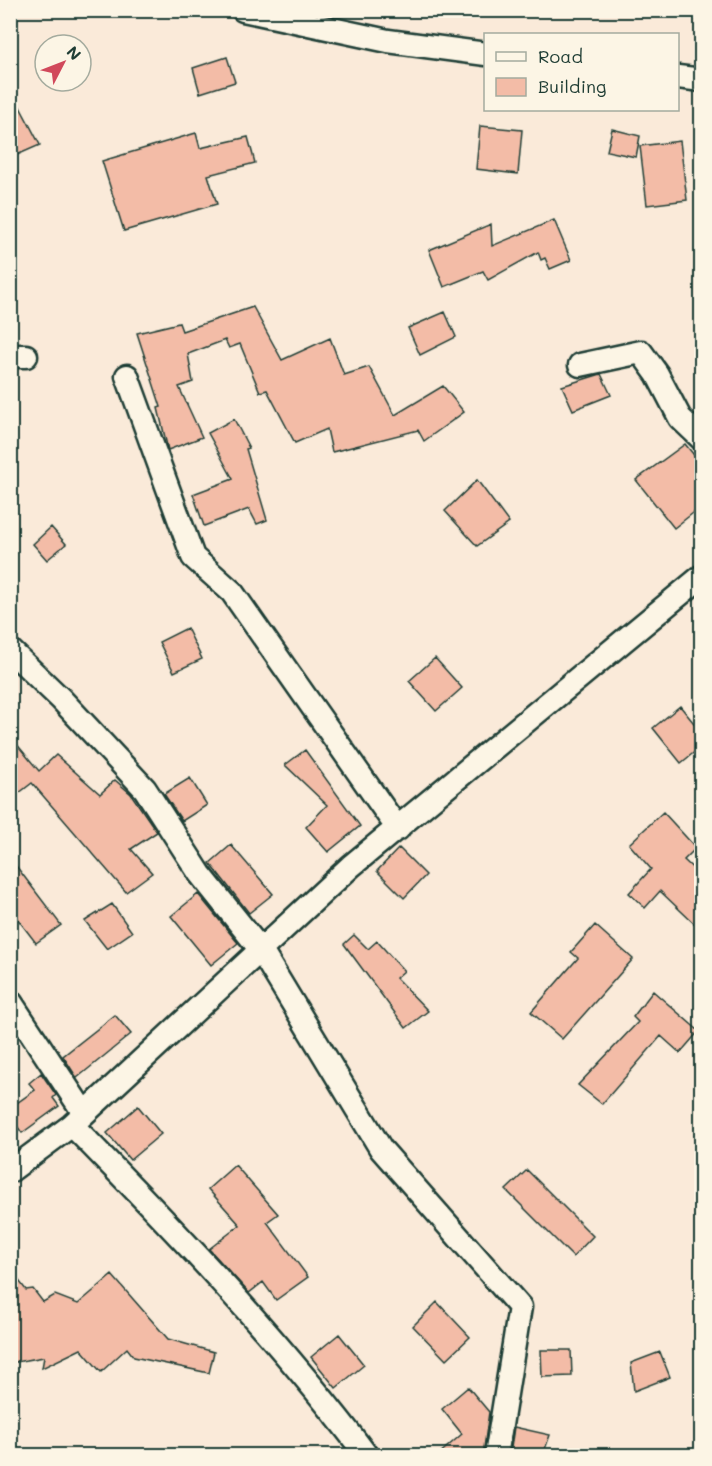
<svg xmlns="http://www.w3.org/2000/svg" width="712" height="1466" viewBox="0 0 712 1466" font-family="Mali,sans-serif">
	<style>
		.building { fill: #f3bca7; stroke: #1f3d34; stroke-width: 1.5 }
		.lines { fill: none; stroke-linecap: round; stroke-linejoin: round }
		.minor-casing { stroke: #1f3d34; stroke-width: 27 }
		.minor { stroke: #fcf5e5; stroke-width: 22 }
	</style>
	<rect width="100%" height="100%" fill="#faead9"/>
	<filter id="ink" filterUnits="userSpaceOnUse"><feTurbulence type="fractalNoise" baseFrequency=".0167" numOctaves="2"/><feDisplacementMap in="SourceGraphic" scale="12" xChannelSelector="R" yChannelSelector="G"/><feConvolveMatrix kernelMatrix="1 2 1 2 8 2 1 2 1" color-interpolation-filters="sRGB"/></filter>
	<g filter="url(#ink)">
		<!-- building -->
		<path class="building" d="M 227,57 L 235,82 L 200,93 L 193,68 Z
			M 10,88 L 40,145 L 10,158 Z
			M 480,126 L 522,130 L 518,174 L 476,169 Z
			M 612,129 L 640,136 L 636,157 L 607,151 Z
			M 196,133 L 200,148 L 248,137 L 255,163 L 208,175 L 217,204 L 124,231 L 102,161 Z
			M 680,141 L 687,200 L 647,205 L 640,146 Z
			M 554,220 L 571,260 L 550,269 L 545,258 L 541,260 L 538,252 L 488,280 L 483,271 L 444,287 L 429,250 L 491,224 L 492,246 Z
			M 253,307 L 282,360 L 330,338 L 344,375 L 369,367 L 395,415 L 443,386 L 464,412 L 424,441 L 418,430 L 332,452 L 327,429 L 295,443 L 267,390 L 260,392 L 240,344 L 229,348 L 225,340 L 188,354 L 193,382 L 179,387 L 202,437 L 168,450 L 158,408 L 161,407 L 137,333 L 179,323 L 182,331 Z
			M 445,312 L 456,337 L 420,355 L 408,328 Z
			M 601,374 L 611,395 L 573,410 L 562,386 Z
			M 234,419 L 249,448 L 246,449 L 267,520 L 257,524 L 249,509 L 204,526 L 193,494 L 233,479 L 208,433 Z
			M 685,444 L 702,465 L 702,506 L 674,528 L 636,480 Z
			M 477,480 L 509,523 L 477,546 L 445,511 Z
			M 51,527 L 66,544 L 47,560 L 33,544 Z
			M 187,628 L 202,659 L 174,672 L 159,642 Z
			M 435,658 L 462,688 L 436,711 L 409,681 Z
			M 680,706 L 702,733 L 702,746 L 681,763 L 653,728 Z
			M 10,736 L 39,771 L 56,755 L 100,794 L 115,780 L 131,794 L 157,832 L 131,849 L 152,873 L 126,892 L 32,783 L 10,800 Z
			M 305,750 L 360,826 L 328,852 L 306,827 L 327,805 L 285,765 Z
			M 190,778 L 207,805 L 182,821 L 164,794 Z
			M 663,812 L 696,848 L 684,860 L 702,877 L 702,931 L 660,891 L 645,908 L 629,893 L 651,869 L 629,844 Z
			M 231,845 L 273,894 L 249,913 L 210,863 Z
			M 399,848 L 426,875 L 404,898 L 377,871 Z
			M 10,858 L 61,925 L 36,943 L 10,909 Z
			M 198,894 L 238,943 L 211,965 L 171,916 Z
			M 112,904 L 132,932 L 107,949 L 85,921 Z
			M 595,925 L 633,959 L 562,1039 L 531,1012 L 578,958 L 571,952 Z
			M 354,935 L 368,949 L 377,941 L 404,971 L 396,978 L 428,1011 L 406,1028 L 344,944 Z
			M 653,991 L 699,1031 L 680,1053 L 661,1036 L 602,1104 L 578,1085 L 638,1022 L 633,1017 Z
			M 115,1015 L 131,1034 L 77,1078 L 63,1056 Z
			M 41,1073 L 56,1095 L 53,1098 L 59,1106 L 22,1133 L 10,1116 L 10,1108 L 35,1090 L 29,1083 Z
			M 138,1106 L 161,1134 L 130,1160 L 107,1133 Z
			M 235,1165 L 278,1214 L 267,1222 L 308,1277 L 276,1300 L 263,1282 L 249,1293 L 209,1249 L 240,1225 L 208,1189 Z
			M 527,1170 L 593,1236 L 573,1257 L 506,1190 Z
			M 10,1269 L 26,1290 L 33,1289 L 43,1302 L 55,1295 L 78,1304 L 112,1275 L 168,1339 L 214,1352 L 209,1373 L 134,1357 L 127,1348 L 101,1372 L 81,1349 L 42,1368 L 44,1357 L 10,1363 Z
			M 437,1302 L 470,1337 L 446,1360 L 413,1326 Z
			M 339,1334 L 364,1365 L 336,1388 L 311,1357 Z
			M 541,1350 L 571,1350 L 572,1376 L 542,1377 Z
			M 660,1352 L 670,1377 L 634,1391 L 631,1363 Z
			M 468,1387 L 489,1412 L 483,1455 L 438,1455 L 462,1434 L 442,1409 Z
			M 514,1427 L 550,1435 L 543,1455 L 510,1455 Z"/>
		<g class="lines">
			<!-- minor casing -->
			<g class="minor-casing">
				<path id="minor" d="M 243,10 L 388,41 L 486,54
					M 678,77 L 702,80
					M 10,356 L 26,356
					M 580,365 L 641,352 L 657,374 L 680,418 L 702,439
					M 127,376 L 193,557 L 232,592 L 398,829
					M 10,650 L 61,699 L 145,789 L 200,874 L 260,949 L 381,1149 L 520,1307 L 496,1456
					M 10,1001 L 84,1113
					M 72,1125 C 176,1231 278,1338 367,1456
					M 10,1171 L 72,1125 L 351,866 L 702,576"/>
			</g>
			<!-- minor -->
			<use href="#minor" class="minor"/>
		</g>
	</g>
	<!-- margin -->
	<rect width="712" height="1466" fill="none" stroke="#fcf5e5" stroke-width="36"/>
	<rect x="18" y="18" width="676" height="1430" fill="none" stroke="#1f3d34" stroke-width="2" filter="url(#ink)"/>
	<!-- legend -->
	<rect x="484" y="33" width="195" height="78" fill="#fcf5e5" stroke="#a4ab9e" stroke-width="1.5"/>
	<rect x="496" y="52" width="30" height="9" fill="#fcf5e5" stroke="#a4ab9e" stroke-width="1.5"/>
	<text x="538" y="63" font-size="18" fill="#1f3d34">Road</text>
	<rect x="496" y="78" width="30" height="18" fill="#f3bca7" stroke="#a4ab9e" stroke-width="1.5"/>
	<text x="538" y="93" font-size="18" fill="#1f3d34">Building</text>
	<!-- north arrow -->
	<g transform="translate(63 63) rotate(48)"><circle r="28" fill="#fcf5e5" stroke="#a4ab9e" stroke-width="1.5"/>
	<path d="M0-4.5L10 22L0 15L-10 22Z" fill="#d1495b"/>
	<text y="-9" font-size="16" font-weight="bold" text-anchor="middle" fill="#1f3d34">N</text>
	</g>
</svg>
